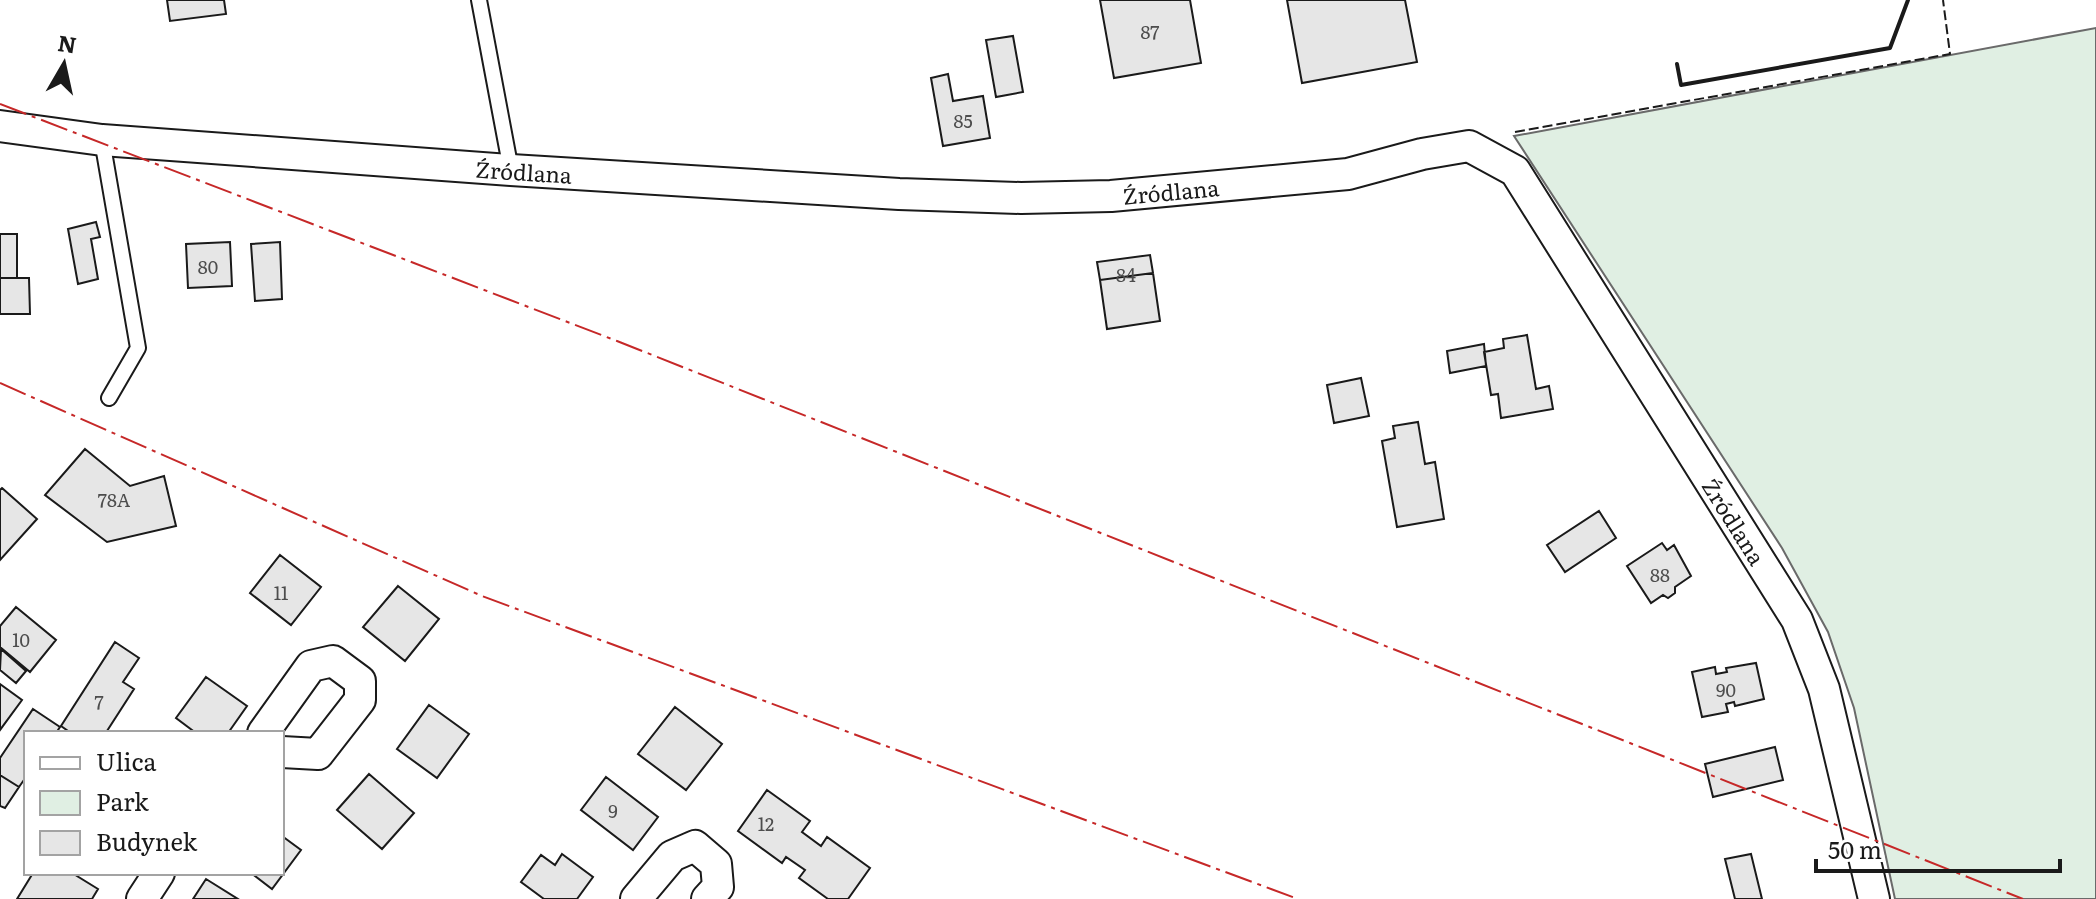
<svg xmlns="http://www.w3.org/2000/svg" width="2096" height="899" font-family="Literata,serif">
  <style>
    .green { fill: #e0efe3; stroke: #6a6a6a; stroke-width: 2 }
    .building { fill: #e6e6e6; stroke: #1a1a1a; stroke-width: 2 }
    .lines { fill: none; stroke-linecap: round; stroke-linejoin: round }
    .lane-casing { stroke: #1a1a1a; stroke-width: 18 }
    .street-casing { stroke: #1a1a1a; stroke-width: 34 }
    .lane { stroke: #fff; stroke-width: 14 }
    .street { stroke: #fff; stroke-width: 30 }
    .fence { stroke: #1a1a1a; stroke-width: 2; stroke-dasharray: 10 4; stroke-linecap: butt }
    .wall { stroke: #1a1a1a; stroke-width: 4 }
    .power { stroke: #c62828; stroke-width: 2; stroke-dasharray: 28 6 4 6; stroke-linecap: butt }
    .labels { text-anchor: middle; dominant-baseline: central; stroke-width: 6; stroke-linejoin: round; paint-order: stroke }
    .number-label { font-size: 18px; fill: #4d4d4d }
    .street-label { font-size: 22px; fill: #1a1a1a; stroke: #fff }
  </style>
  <rect width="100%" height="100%" fill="#fff"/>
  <!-- green -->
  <path class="green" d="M2096,28V899H1895L1854,708L1828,632L1782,548L1514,136Z"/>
  <!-- building -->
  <path class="building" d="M167,0H224L226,14L170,21Z
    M1100,0H1190L1201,63L1114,78Z
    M1287,0H1405L1417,62L1302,83Z
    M1013,36L1023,92L996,97L986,40Z
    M948,74L953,101L983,96L990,138L943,146L931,78Z
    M96,222L100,237L91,239L98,279L78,284L68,229Z
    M0,234H17V278H0Z
    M230,242L232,286L188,288L186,244Z
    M280,242L282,299L255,301L251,244Z
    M1150,255L1153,273L1100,280L1097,262Z
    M1153,273L1160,321L1107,329L1100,280Z
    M0,278H29L30,314H0Z
    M1527,335L1536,389L1549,386L1553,409L1501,418L1498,394L1491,395L1484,352L1504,348L1503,339Z
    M1484,344L1486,366L1450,373L1447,351Z
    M1361,378L1369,416L1334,423L1327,385Z
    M1418,422L1425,464L1435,462L1444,519L1397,527L1382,441L1395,438L1393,426Z
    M85,449L130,486L164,476L176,526L107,542L45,495Z
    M2,488L37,519L0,560V490Z
    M1599,511L1616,538L1565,572L1547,545Z
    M1662,543L1667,550L1674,545L1691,576L1675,587V593L1668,598L1663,595L1651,603L1627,566Z
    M280,555L321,587L291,625L250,593Z
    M398,586L439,619L405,661L363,627Z
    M16,607L56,640L30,672L0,647V626Z
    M115,642L139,658L123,682L134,689L107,731L110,733H71L61,726Z
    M1,649L26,671L16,683L0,670Z
    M1756,663L1764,699L1735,706L1734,702L1726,704L1728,712L1702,717L1692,672L1715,667L1716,674L1727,672L1726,668Z
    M206,677L247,706L228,733H196L176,718Z
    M0,684L22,700L0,730Z
    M429,705L469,734L437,778L397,749Z
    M675,707L722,744L686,790L638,754Z
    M33,709L60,727L56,733H26V777L19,787L0,775V758Z
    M1775,747L1783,780L1713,797L1705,764Z
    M369,774L414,813L382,849L337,810Z
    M0,775L19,787L5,808L0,806Z
    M606,777L658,817L633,850L581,810Z
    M767,790L810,821L802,832L821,846L827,837L870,868L848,899H828L799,878L805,870L786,857L782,863L738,831Z
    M282,836L301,850L272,889L251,873H282Z
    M562,854L593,877L577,899H544L521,882L541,855L555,865Z
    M1751,854L1762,899H1735L1725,859Z
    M33,873H72L98,889L92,899H17Z
    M206,879L238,899H193Z"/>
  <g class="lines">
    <!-- lane casing -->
    <g class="lane-casing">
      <path id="lane" d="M479,0L511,170
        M102,140L138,348L109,398"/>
    </g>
    <!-- street casing -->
    <g class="street-casing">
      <g id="street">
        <path id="s1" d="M0,126L102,140L511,170L899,194L1021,198L1111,196L1348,174L1422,154L1469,146L1515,171L1797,620L1824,689L1874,899"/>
        <path d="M263,733L311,666L333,661L360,681V700L318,754L282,752"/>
        <path d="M142,899L159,873"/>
        <path d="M636,899L672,856L695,846L716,864L718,887L707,899"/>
      </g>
    </g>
    <!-- lane -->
    <use href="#lane" class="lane"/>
    <!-- street -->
    <use href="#street" class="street"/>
    <!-- fence -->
    <path class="fence" d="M1515,132L1950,54L1943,0"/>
    <!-- wall -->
    <path class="wall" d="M1677,64L1681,85L1890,48L1908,0"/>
    <!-- power -->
    <path class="power" d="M0,104L617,341L2023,899
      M0,383L482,596L1298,899"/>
  </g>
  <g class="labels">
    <!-- number labels -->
    <g class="number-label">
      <text x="1150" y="31">87</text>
      <text x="963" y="120">85</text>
      <text x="208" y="266">80</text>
      <text x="1126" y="274">84</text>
      <text x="114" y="499">78A</text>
      <text x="1660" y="574">88</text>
      <text x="281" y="592">11</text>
      <text x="21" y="639">10</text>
      <text x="1726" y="689">90</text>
      <text x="99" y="701">7</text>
      <text x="613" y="810">9</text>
      <text x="766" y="823">12</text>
    </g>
    <!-- street labels -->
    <g class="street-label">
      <text stroke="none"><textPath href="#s1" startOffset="526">Źródlana</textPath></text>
      <text stroke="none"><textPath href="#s1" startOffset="1174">Źródlana</textPath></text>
      <text stroke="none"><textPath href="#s1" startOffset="1942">Źródlana</textPath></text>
    </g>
  </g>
  <!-- legend -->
  <rect x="24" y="731" width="260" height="144" fill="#ffffff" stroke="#a3a3a3" stroke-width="2"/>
  <rect x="40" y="757" width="40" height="12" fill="#ffffff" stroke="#a3a3a3" stroke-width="2"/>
  <text x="96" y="771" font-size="24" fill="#1a1a1a">Ulica</text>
  <rect x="40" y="791" width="40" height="24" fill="#e0efe3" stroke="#a3a3a3" stroke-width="2"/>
  <text x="96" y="811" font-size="24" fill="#1a1a1a">Park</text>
  <rect x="40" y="831" width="40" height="24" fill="#e6e6e6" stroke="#a3a3a3" stroke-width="2"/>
  <text x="96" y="851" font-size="24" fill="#1a1a1a">Budynek</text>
  <!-- north arrow -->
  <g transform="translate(64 64) rotate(9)" stroke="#ffffff" stroke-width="6" paint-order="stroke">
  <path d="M0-6L14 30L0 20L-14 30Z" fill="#1a1a1a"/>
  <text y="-12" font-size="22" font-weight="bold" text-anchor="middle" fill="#1a1a1a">N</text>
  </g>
  <!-- scale -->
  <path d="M1816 859v12h244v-12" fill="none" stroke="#1a1a1a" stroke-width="4"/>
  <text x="1828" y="859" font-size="24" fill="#1a1a1a" stroke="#ffffff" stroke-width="6" paint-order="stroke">50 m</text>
</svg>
